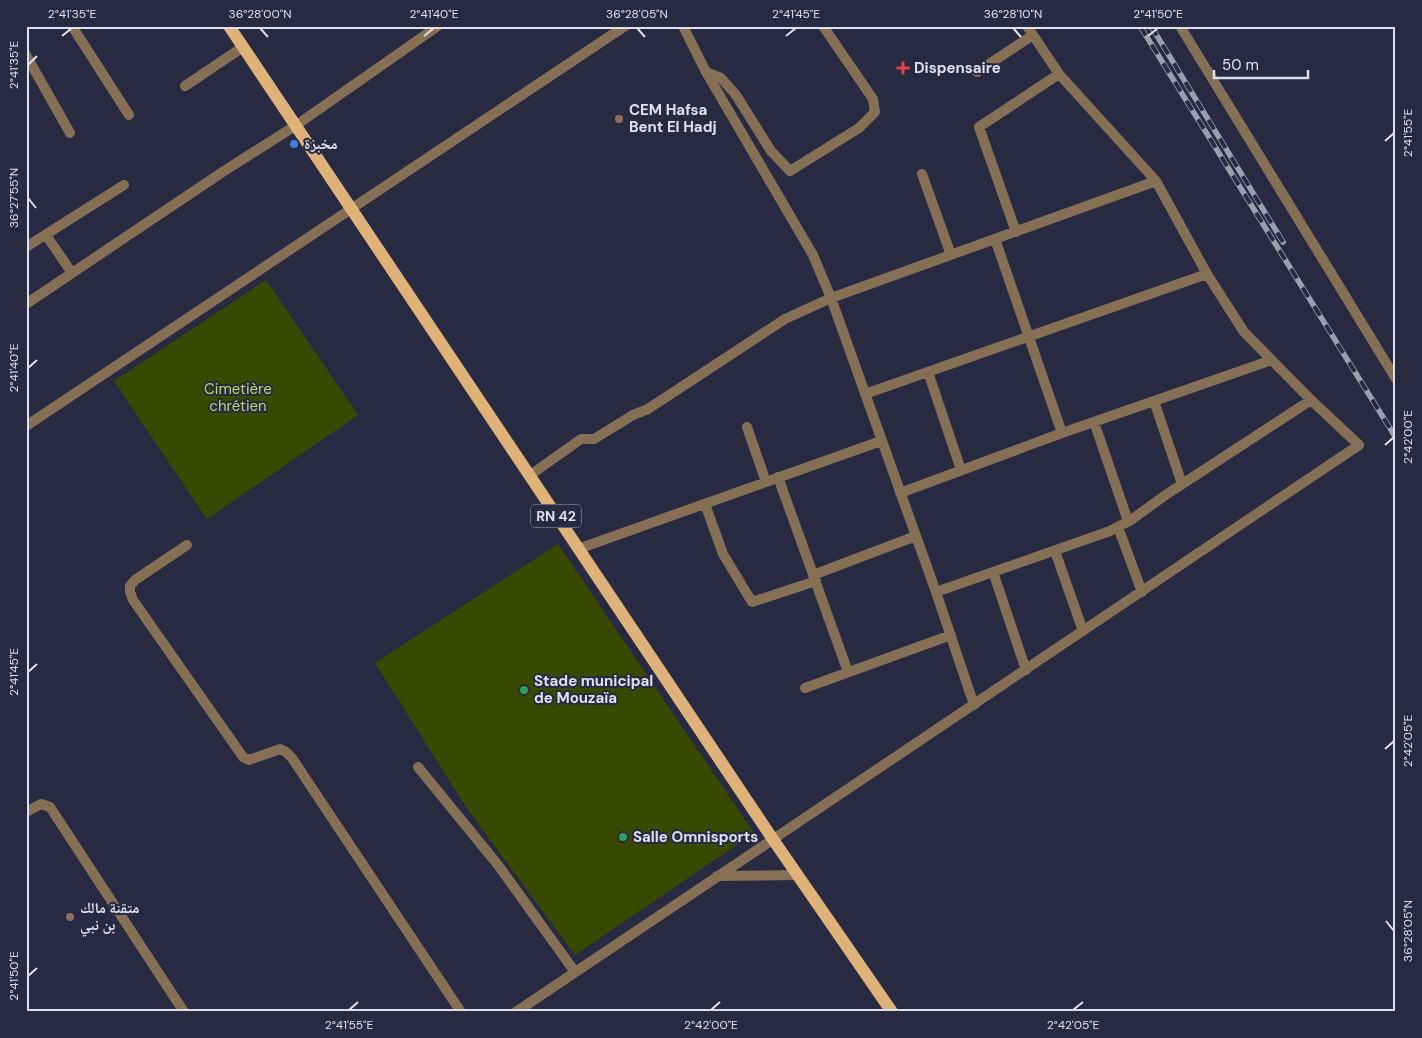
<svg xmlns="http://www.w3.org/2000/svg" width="1422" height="1038" font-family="'DM Sans','Noto Naskh Arabic',sans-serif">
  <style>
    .green { fill: #3a4900 }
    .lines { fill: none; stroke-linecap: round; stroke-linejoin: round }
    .minor { stroke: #867055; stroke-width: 10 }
    .primary { stroke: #dfb279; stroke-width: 12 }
    .rail-casing { stroke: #9c9eb0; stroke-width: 5.5 }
    .rail { stroke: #282a41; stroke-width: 4; stroke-dasharray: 11; stroke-linecap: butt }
    .ticks { fill: none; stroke: #dde0ef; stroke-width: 2 }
    .health-dot { fill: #e0444e; stroke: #282a41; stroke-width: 2 }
    .education-dot { fill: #8d6e63; stroke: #282a41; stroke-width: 2 }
    .shop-dot { fill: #3f7fe0; stroke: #282a41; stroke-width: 2 }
    .leisure-dot { fill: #2e9e5b; stroke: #282a41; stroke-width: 2 }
    .labels { text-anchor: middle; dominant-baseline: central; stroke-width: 4; stroke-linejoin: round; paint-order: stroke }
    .shield { fill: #282a41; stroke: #a7a9bb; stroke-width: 1 }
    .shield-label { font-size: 14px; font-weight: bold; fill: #dde0ef }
    .poi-label { font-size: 15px; font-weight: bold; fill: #dde0ef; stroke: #282a41; text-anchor: start }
    .park-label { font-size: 15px; fill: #bbd76c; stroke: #282a41 }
    .neatline { fill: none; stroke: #dde0ef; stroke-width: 2 }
    .ticks-label { font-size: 12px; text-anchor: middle; fill: #dde0ef }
  </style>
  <rect width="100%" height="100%" fill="#282a41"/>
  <!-- green -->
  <path class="green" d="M266,280L358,415L207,519L114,381Z
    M558,544L754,833L575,955L468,810L375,663Z"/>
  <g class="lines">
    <!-- minor -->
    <path class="minor" d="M72,26L129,115
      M683,26L706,72L813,255L831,298L936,592L974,705
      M1180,26L1396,379
      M26,55L70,133
      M706,72L721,78L736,95L771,151L790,171L859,128L875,112L873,99L823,26
      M977,72L1033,35
      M185,86L243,47
      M922,174L951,255
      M1016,232L979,127L1059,74
      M46,235L72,273
      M995,239L1062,433
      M26,247L124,185
      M26,304L224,171L295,126L438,26
      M928,372L961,470
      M865,394L1207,274
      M1154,401L1182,484
      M1094,422L1128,521
      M26,426L625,26
      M747,427L766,482
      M529,476L581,439H594L633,415L648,409L785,319L831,298L1156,181
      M778,477L848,672
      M900,493L1062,433L1272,360
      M705,504L723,554L752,602L816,581
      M1118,527L1142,592
      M187,545L135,580L130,586V592L133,600L243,757L249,760L280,749L286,752L292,758L461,1012
      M578,549L881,441
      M1055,551L1083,631
      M993,572L1026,670
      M813,575L916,536
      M936,592L1110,531L1131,520L1167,494L1311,400
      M805,688L951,635
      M418,767L498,865L575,972
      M26,812L41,804L50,807L184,1012
      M717,876L797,875
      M516,1012C797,823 1078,635 1359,445L1311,400L1244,332L1207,274L1156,181L1059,74L1027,26"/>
    <!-- primary -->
    <path class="primary" d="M229,26L772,838L892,1012"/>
    <!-- rail casing -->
    <g class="rail-casing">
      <path id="rail" d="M1140,26L1396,438
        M1151,26L1283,242"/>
    </g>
    <!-- rail -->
    <use href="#rail" class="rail"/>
  </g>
  <!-- ticks -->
  <path class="ticks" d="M260,28L268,37M637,28L645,37M1013,28L1021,37M62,36L72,28M424,36L434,28M786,36L796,28M1148,36L1158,28M28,65L37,56M1385,141L1394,133M28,198L36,208M28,368L37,360M1385,445L1394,437M28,672L37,664M1385,749L1394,741M1386,921L1394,931M28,976L37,968M349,1010L358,1002M711,1010L720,1002M1073,1010L1083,1002"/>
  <!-- markers -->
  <path class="health-dot" d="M900.5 60.5h5v5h5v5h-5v5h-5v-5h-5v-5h5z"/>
  <g class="education-dot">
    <circle cx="619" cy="119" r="5"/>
    <circle cx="70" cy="917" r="5"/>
  </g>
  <circle class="shop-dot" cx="294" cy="144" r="5"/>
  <g class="leisure-dot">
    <circle cx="524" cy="690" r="5"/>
    <circle cx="623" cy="837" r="5"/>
  </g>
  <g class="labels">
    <!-- shield labels -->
    <rect class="shield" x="531" y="504.5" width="50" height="23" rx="4"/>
    <g class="shield-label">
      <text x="556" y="516">RN 42</text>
    </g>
    <!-- poi labels -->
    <g class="poi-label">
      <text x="914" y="68">Dispensaire</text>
      <text x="629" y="110">CEM Hafsa<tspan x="629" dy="17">Bent El Hadj</tspan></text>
      <text x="304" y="144">مخبزة</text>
      <text x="534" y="681">Stade municipal<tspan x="534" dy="17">de Mouzaïa</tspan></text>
      <text x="633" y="837">Salle Omnisports</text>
      <text x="80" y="908">متقنة مالك<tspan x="80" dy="17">بن نبي</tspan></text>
    </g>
    <!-- park labels -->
    <g class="park-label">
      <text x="238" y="389">Cimetière<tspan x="238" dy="17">chrétien</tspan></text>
    </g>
  </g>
  <!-- border -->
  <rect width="1422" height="1038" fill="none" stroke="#282a41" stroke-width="55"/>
  <!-- scale -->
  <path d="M1214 70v8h94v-8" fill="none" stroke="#dde0ef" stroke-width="2.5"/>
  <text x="1222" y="70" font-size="15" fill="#dde0ef" stroke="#282a41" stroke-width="4" paint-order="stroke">50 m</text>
  <rect x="28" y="28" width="1366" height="982" class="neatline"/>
  <g class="ticks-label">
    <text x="72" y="18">2°41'35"E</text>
    <text x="260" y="18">36°28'00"N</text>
    <text x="434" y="18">2°41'40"E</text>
    <text x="637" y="18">36°28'05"N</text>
    <text x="796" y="18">2°41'45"E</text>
    <text x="1013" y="18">36°28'10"N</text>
    <text x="1158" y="18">2°41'50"E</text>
    <text transform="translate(14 65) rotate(-90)" y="4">2°41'35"E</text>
    <text transform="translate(1408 133) rotate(-90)" y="4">2°41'55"E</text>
    <text transform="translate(14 198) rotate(-90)" y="4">36°27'55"N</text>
    <text transform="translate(14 368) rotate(-90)" y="4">2°41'40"E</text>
    <text transform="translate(1408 437) rotate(-90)" y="4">2°42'00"E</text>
    <text transform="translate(14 672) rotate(-90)" y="4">2°41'45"E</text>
    <text transform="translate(1408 741) rotate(-90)" y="4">2°42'05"E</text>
    <text transform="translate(1408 931) rotate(-90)" y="4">36°28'05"N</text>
    <text transform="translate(14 976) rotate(-90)" y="4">2°41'50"E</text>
    <text x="349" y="1029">2°41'55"E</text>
    <text x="711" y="1029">2°42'00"E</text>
    <text x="1073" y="1029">2°42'05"E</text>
  </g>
</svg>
